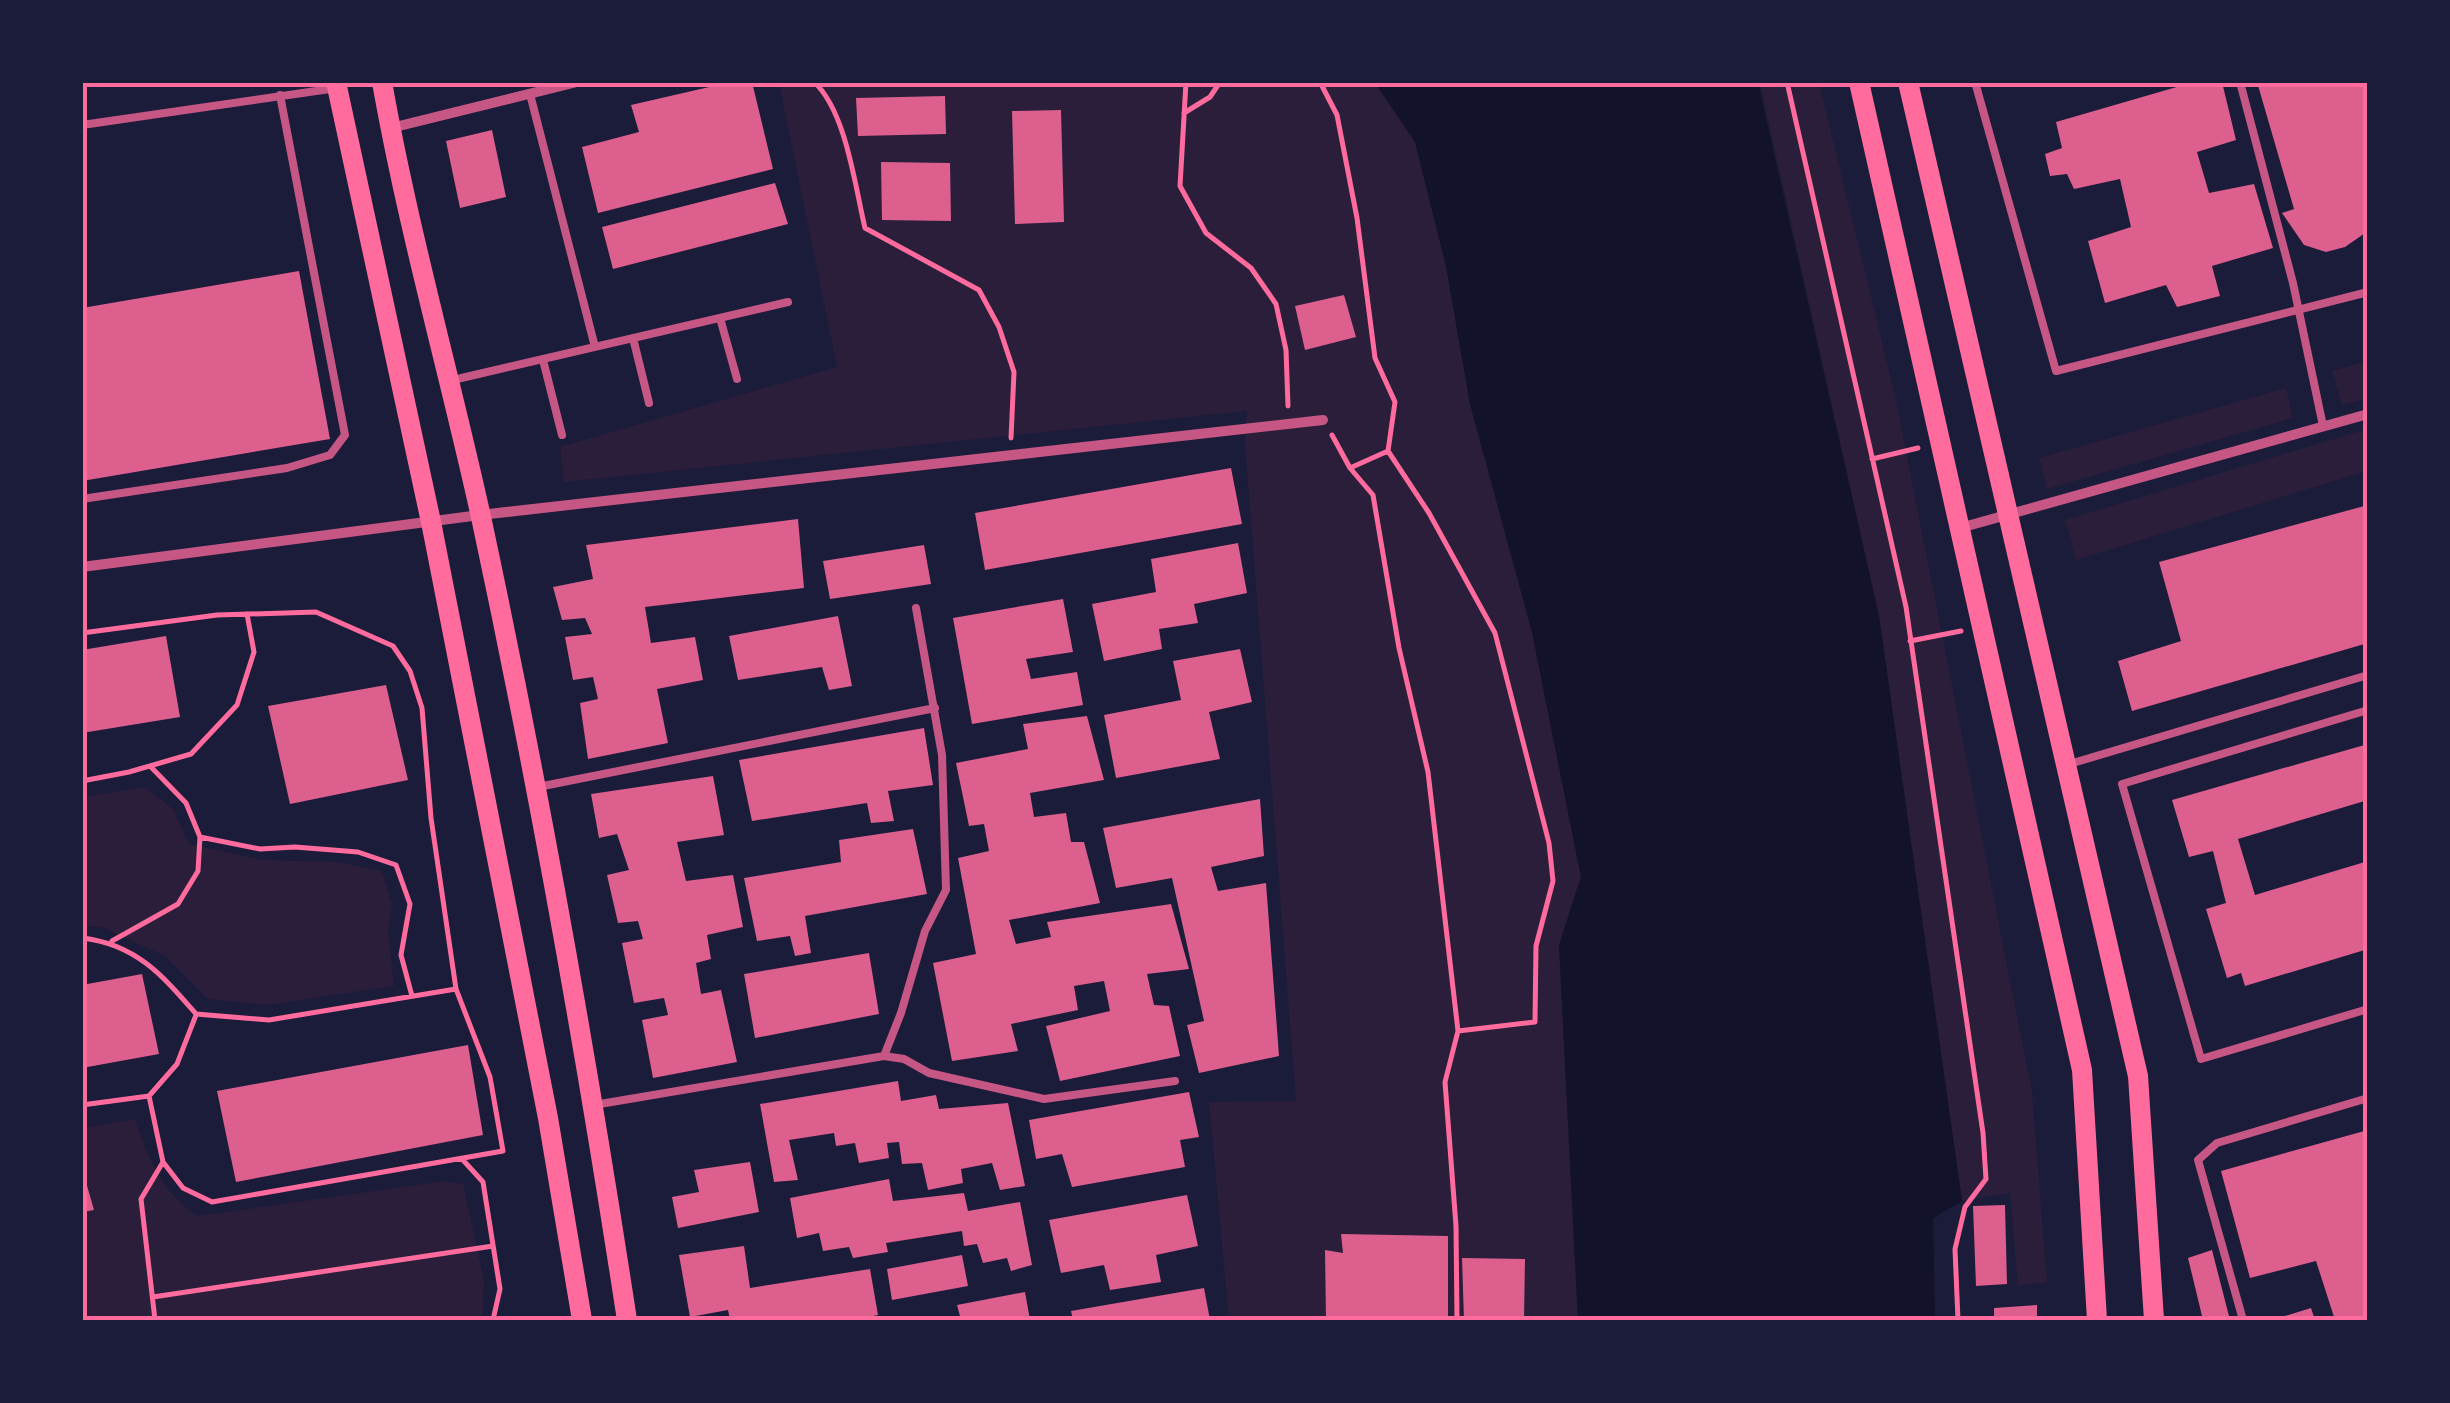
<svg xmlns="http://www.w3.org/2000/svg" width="2450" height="1403" font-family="'Zilla Slab',serif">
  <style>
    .green { fill: #2a1e3b }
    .water { fill: #12122b }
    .building { fill: #dd5f8e }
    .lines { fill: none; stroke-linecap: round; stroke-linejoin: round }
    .path { stroke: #ff6b9d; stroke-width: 5 }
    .service { stroke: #c65784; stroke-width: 8 }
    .minor { stroke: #c65784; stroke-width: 10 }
    .secondary { stroke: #ff6b9d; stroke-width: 20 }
    .neatline { fill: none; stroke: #ff6b9d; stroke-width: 4 }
  </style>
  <rect width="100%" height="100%" fill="#1b1b3a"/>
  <!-- green -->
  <path class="green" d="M779,83H1375L1415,142L1446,266L1470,404L1532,632L1581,877L1559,945L1578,1320H1229L1209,1102L1296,1101L1245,444L1247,411L564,482L560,447L837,367Z
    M1760,83H1819L1895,395L2032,1092L2047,1282L2018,1286L2010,1193L1962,1201L1879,616Z
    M2367,361V399L2342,405L2332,371Z
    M2286,388L2293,418L2047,489L2039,458Z
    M2367,429V471L2076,560L2065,520Z
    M144,787L173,809L189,844L263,860L339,862L382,871L392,904L388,932L394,986L267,1005L208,999L165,956L102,927L83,926V797Z
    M135,1119C148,1158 162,1192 197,1216L444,1181L463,1184L484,1280L482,1320H83V1128Z"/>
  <!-- water -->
  <path class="water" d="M1375,83H1758L1879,616L1962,1201L1933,1218L1935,1320H1578L1559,945L1581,877L1532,632L1470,404L1446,266L1415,142Z"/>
  <!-- building -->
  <path class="building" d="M731,82H752L773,169L598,213L582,147L639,132L631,105Z
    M2194,82H2222L2236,140L2197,152L2209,193L2254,184L2273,248L2212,266L2220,296L2177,307L2166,285L2105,303L2088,241L2131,227L2120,179L2074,189L2067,174L2050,176L2045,154L2062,148L2056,122Z
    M2257,82H2368V231L2345,247L2326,252L2304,245L2282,213L2294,209Z
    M945,96L946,134L858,136L856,98Z
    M1061,110L1064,222L1015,224L1012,111Z
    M492,130L506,197L460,208L446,141Z
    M881,162L950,163L951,221L882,220Z
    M775,183L788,224L613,269L602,227Z
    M299,271L330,439L82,481V308Z
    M1344,295L1356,337L1305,350L1295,306Z
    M1231,468L1242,524L985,570L975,513Z
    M2368,505V643L2132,711L2118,661L2181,641L2159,562Z
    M798,519L804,588L645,607L651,643L695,637L703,680L657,689L668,743L588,759L580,703L598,699L593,677L573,680L565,637L592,634L585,618L562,620L553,587L593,579L586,545Z
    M1238,543L1247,593L1194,604L1198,623L1159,629L1162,649L1104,661L1092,604L1156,592L1151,559Z
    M924,545L931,584L830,599L823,561Z
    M1063,599L1073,652L1026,659L1031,679L1077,672L1083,705L972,724L953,618Z
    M838,616L852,686L829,690L822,667L738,680L729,636Z
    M166,636L180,717L82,733V650Z
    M1240,649L1252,702L1209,712L1220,759L1116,778L1104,715L1181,700L1173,661Z
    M386,685L408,780L290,804L268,706Z
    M1087,716L1104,780L1030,793L1034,817L1066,813L1071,842H1084L1100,903L1009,920L1016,944L1051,937L1047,922L1171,904L1189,969L1147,974L1154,1005L1169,1006L1180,1056L1060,1081L1046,1026L1110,1011L1104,981L1074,986L1078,1010L1011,1024L1018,1051L952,1061L933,963L976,954L958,858L989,851L984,824L969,826L956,763L1028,749L1023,724Z
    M924,728L933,785L888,791L894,821L871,823L867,803L752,821L739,760Z
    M2368,744V800L2238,839L2255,895L2368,861V949L2245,986L2241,973L2227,978L2206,909L2226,903L2213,851L2189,857L2172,800Z
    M713,776L724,835L677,842L686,881L733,875L743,927L707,935L711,959L696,963L701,994L721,990L737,1062L653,1078L642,1020L668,1015L664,998L634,1003L622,943L643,939L638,921L618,923L607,875L629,870L617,834L599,838L591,794Z
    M1260,799L1264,856L1211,867L1218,891L1266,883L1279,1056L1199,1073L1187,1025L1204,1021L1172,878L1116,888L1103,828Z
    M913,829L927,894L805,916L811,953L795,956L790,936L757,941L744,878L841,862L839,840Z
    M869,953L879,1014L755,1038L744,974Z
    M142,974L159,1054L82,1068V985Z
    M468,1045L483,1135L236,1182L217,1091Z
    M898,1081L901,1101L936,1095L939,1109L1008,1103L1025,1186L1000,1190L992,1163L961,1169L963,1183L928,1190L922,1163L902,1164L899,1142L887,1143L889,1158L859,1163L855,1143L836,1146L834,1133L789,1140L798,1180L774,1182L760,1104Z
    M1189,1092L1199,1137L1180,1140L1185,1167L1072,1187L1062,1154L1036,1159L1029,1120Z
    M2368,1130V1320H2335L2316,1261L2250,1278L2221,1171Z
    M750,1162L759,1212L678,1228L672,1197L699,1192L694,1170Z
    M82,1168L94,1210L82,1212Z
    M889,1179L893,1201L964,1193L968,1211L1020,1202L1032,1265L1011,1271L1007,1258L983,1263L977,1244L964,1246L962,1231L886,1243L888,1252L853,1258L849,1247L823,1251L819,1233L797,1238L790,1198Z
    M1187,1195L1198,1246L1156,1255L1161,1282L1110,1290L1104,1265L1061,1273L1049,1220Z
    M2005,1205L2007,1284L1976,1286L1973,1206Z
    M1341,1234L1448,1236V1320H1326L1325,1250L1343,1253Z
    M744,1246L750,1288L870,1269L878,1315L855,1320H730L728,1310L690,1317L679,1255Z
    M2212,1250L2230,1320H2203L2188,1258Z
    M962,1255L968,1286L892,1300L887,1269Z
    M1462,1258L1525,1259L1524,1320H1464Z
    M1204,1288L1210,1320H1073L1071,1311Z
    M1025,1292L1030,1320H961L957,1305Z
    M2037,1305V1320H1994V1308Z
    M2311,1308L2315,1320H2272Z"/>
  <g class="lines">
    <!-- path -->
    <path class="path" d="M814,82C846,111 855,186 865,228L979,290L999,327L1014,372L1011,438
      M1186,82L1180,186L1206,233L1251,268L1276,304L1286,350L1288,406
      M1320,82L1337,115L1357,218L1375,358L1395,402L1388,451L1429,513L1495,633L1549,843L1553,881L1536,946L1535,1022L1458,1031
      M1787,82L1906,607L1983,1133L1986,1179L1965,1207L1955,1249L1958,1320
      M1184,113L1210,97L1220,82
      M1332,435L1350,468L1373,495L1399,648L1428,772L1458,1031L1445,1082L1456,1226L1457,1320
      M1872,459L1918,448
      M1350,468L1388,451
      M82,633L217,615L316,612L393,646L410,671L422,708L431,818L456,989L490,1077L503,1151L212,1202L183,1188L163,1162L149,1096
      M1910,641L1961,631
      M82,781L129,772L191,754L237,705L254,652L247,614
      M200,837L260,849L295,847L358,852L396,865L410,904L401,955L412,996
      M82,938C136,944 163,976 196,1014L269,1020L456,989
      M112,941L178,904L198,871L200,837L186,803L150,766
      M82,1105L149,1096L177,1064L196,1015
      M462,1159L483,1182L500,1289L493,1320
      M153,1297L493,1246
      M155,1320L141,1199L163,1162"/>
    <!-- service -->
    <path class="service" d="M1975,82L2056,371L2368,292
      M2240,82L2293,283L2323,426
      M530,94L595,347
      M82,125L337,88
      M720,318L737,379
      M633,338L649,403
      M543,360L562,435
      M453,380L788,302
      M82,499L287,468L330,455L345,435L280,95
      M2368,710L2122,784L2201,1059L2368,1009
      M2066,765L2368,675
      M538,787L935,708
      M884,1056L901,1013L925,931L946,890L942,755L916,608
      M594,1105L884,1056L904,1059L929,1073L1044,1099L1175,1081
      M2243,1320L2198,1160L2217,1143L2368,1098"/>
    <!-- minor -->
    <path class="minor" d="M391,128L577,82
      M1960,528L2368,414
      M82,567L480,515L1323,420"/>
    <!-- secondary -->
    <path class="secondary" d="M336,82L431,522L548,1118L582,1320
      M382,82C408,229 449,372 481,517C538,783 586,1052 627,1320
      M1859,82L2082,1070L2097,1320
      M1908,82L2138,1076L2154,1320"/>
  </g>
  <!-- border -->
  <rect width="2450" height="1403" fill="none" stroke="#1b1b3a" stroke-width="170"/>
  <rect x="85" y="85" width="2280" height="1233" class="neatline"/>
</svg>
